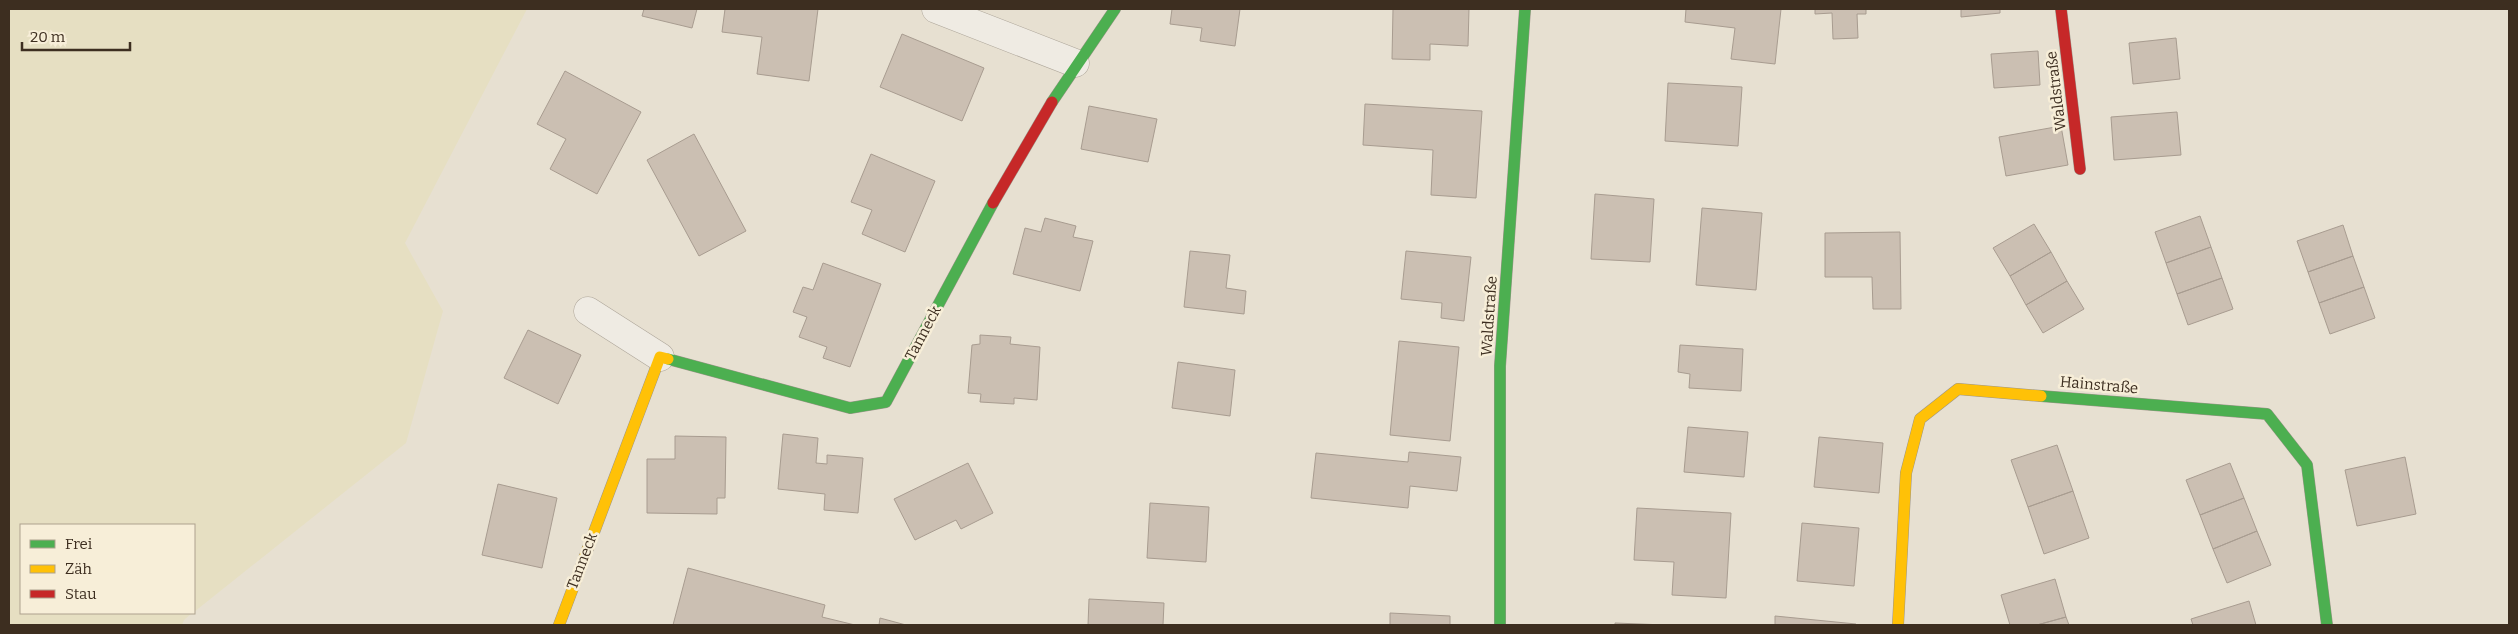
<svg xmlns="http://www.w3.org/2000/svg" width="2518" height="634" font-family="Bitter,serif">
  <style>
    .farmland { fill: #e6dfc2 }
    .building { fill: #cbbfb2; stroke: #a89c90 }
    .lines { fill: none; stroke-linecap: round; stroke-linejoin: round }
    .street-casing { stroke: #ada599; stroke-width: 29 }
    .fast-casing { stroke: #9c958a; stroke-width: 12 }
    .slow-casing { stroke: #9c958a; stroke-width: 12 }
    .jam-casing { stroke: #9c958a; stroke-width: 12 }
    .street { stroke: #efebe3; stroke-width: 28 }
    .fast { stroke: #4caf50; stroke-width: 11 }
    .slow { stroke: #ffc107; stroke-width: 11 }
    .jam { stroke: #c62828; stroke-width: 11 }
    .labels { text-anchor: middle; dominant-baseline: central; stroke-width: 5; stroke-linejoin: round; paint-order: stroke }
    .street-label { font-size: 15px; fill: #3d2e20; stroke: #f7eed8 }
  </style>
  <rect width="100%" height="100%" fill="#e7e0d1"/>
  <!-- farmland -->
  <path class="farmland" d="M9,9H527L405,243L443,311L406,443L194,612V525H21V613H192L184,620L182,625H9Z"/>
  <!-- building -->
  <path class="building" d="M644,9H697L692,28L642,16Z
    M725,9H818L809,81L757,74L762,37L722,32Z
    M1172,9H1240L1235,46L1200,41L1202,28L1170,24Z
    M1393,9H1469L1468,46L1430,44V60L1392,59Z
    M1686,9H1781L1775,64L1731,59L1735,28L1685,22Z
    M1815,9H1866V14H1857L1858,38L1833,39L1832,13L1815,14Z
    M1961,9H2000V13L1961,17Z
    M902,34L984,68L962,121L880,87Z
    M2176,38L2180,79L2133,84L2129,43Z
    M2038,51L2040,85L1994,88L1991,54Z
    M565,71L641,112L597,194L550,169L566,139L537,124Z
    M1668,83L1742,87L1738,146L1665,141Z
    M1365,104L1482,111L1476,198L1431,195L1433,150L1363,145Z
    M1089,106L1157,119L1148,162L1081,149Z
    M2177,112L2181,155L2114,160L2111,117Z
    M2061,126L2068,165L2006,176L1999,137Z
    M694,134L746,231L699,256L647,160Z
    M871,154L935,181L905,252L862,234L872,210L851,202Z
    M1595,194L1654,199L1650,262L1591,259Z
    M1702,208L1762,213L1756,290L1696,285Z
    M2200,216L2211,247L2166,263L2155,232Z
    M1045,218L1076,226L1073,237L1093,241L1080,291L1013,274L1025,228L1041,232Z
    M2034,224L2051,252L2010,276L1993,248Z
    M2343,225L2353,256L2308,272L2297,241Z
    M1900,232L1901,309H1873L1872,277H1825V233Z
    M2211,247L2222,278L2177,294L2166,263Z
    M1190,251L1230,255L1226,288L1246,291L1244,314L1184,307Z
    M1406,251L1471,257L1464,321L1441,318L1442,303L1401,299Z
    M2051,252L2067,281L2026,305L2010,276Z
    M2353,256L2364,287L2319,303L2308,272Z
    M823,263L881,284L850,367L823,358L827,347L799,337L807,317L793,312L803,287L813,290Z
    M2222,278L2233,309L2188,325L2177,294Z
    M2067,281L2084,309L2043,333L2026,305Z
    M2364,287L2375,318L2330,334L2319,303Z
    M528,330L581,355L558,404L504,378Z
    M980,335L1011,337L1010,344L1040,347L1037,400L1014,398V404L980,402L981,394L968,393L972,345L980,344Z
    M1399,341L1459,347L1450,441L1390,435Z
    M1680,345L1743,349L1741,391L1689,388L1690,374L1678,372Z
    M1178,362L1235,370L1230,416L1172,408Z
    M1688,427L1748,432L1744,477L1684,472Z
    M783,434L818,438L816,463L827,464V455L863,458L858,513L824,510L825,494L778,489Z
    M675,436L726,437L725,498H717V514L647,513V459H675Z
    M1819,437L1883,443L1879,493L1814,487Z
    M2057,445L2073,491L2028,507L2011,460Z
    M1409,452L1461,457L1457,491L1410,486L1408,508L1311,498L1316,453L1408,462Z
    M2405,457L2416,514L2357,526L2345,470Z
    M968,463L993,513L961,529L956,520L915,540L894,499Z
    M2230,463L2244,498L2200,515L2186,480Z
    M498,484L557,498L542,568L482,555Z
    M2073,491L2089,538L2044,554L2028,507Z
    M2244,498L2257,531L2213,549L2200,515Z
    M1150,503L1209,507L1206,562L1147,558Z
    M1637,508L1731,513L1726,598L1672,595L1674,562L1634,560Z
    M1802,523L1859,528L1854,586L1797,581Z
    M2257,531L2271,565L2227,583L2213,549Z
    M688,568L825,605L822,617L855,625H673Z
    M2055,579L2066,617L2037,625H2010L2001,595Z
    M1089,599L1164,603L1163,625H1088Z
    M2249,601L2256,625H2193L2191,619Z
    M1390,613L1450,616V625H1390Z
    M1775,616L1856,624V625H1775Z
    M2066,617L2069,625H2037Z
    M880,618L906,625H879Z
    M1615,623L1665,625H1615Z"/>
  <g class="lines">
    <!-- street casing -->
    <g class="street-casing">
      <path id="street" d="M936,9L1075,63
        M588,311L660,357"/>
    </g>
    <!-- fast casing -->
    <g class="fast-casing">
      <path id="fast" d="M1052,102L1115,9
        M668,359L850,408L886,402L993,203
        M2041,396L2267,414L2307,465L2327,625
        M1500,625V366L1525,9"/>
    </g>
    <!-- slow casing -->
    <g class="slow-casing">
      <path id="slow" d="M559,625L660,357L668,359
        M1898,625L1906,473L1920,419L1958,389L2041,396"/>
    </g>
    <!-- jam casing -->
    <g class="jam-casing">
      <path id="jam" d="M2061,9L2080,169
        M993,203L1052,102"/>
    </g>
    <!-- street -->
    <use href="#street" class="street"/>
    <!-- fast -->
    <use href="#fast" class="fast"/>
    <!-- slow -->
    <use href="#slow" class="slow"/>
    <!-- jam -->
    <use href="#jam" class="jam"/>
  </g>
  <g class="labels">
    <!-- street labels -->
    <g class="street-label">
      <text transform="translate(2056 91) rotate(-97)">Waldstraße</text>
      <text transform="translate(1489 316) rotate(-86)">Waldstraße</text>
      <text transform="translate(923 333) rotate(-62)">Tanneck</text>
      <text transform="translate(2099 385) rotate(5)">Hainstraße</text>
      <text transform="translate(582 561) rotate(-69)">Tanneck</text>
    </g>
  </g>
  <!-- border -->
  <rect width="2518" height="634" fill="none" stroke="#3d2e20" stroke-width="20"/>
  <!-- legend -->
  <rect x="20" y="524" width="175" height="90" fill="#f7eed8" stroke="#ada18e"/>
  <rect x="30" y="540" width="25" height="8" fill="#4caf50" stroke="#ada18e"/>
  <text x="65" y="549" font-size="15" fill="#3d2e20">Frei</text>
  <rect x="30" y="565" width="25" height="8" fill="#ffc107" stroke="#ada18e"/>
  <text x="65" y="574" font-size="15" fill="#3d2e20">Zäh</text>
  <rect x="30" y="590" width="25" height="8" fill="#c62828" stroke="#ada18e"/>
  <text x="65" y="599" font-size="15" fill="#3d2e20">Stau</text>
  <!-- scale -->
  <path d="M22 42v8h108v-8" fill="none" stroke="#3d2e20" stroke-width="2.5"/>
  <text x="30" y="42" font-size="15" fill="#3d2e20" stroke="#f7eed8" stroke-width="4" paint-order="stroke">20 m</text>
</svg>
